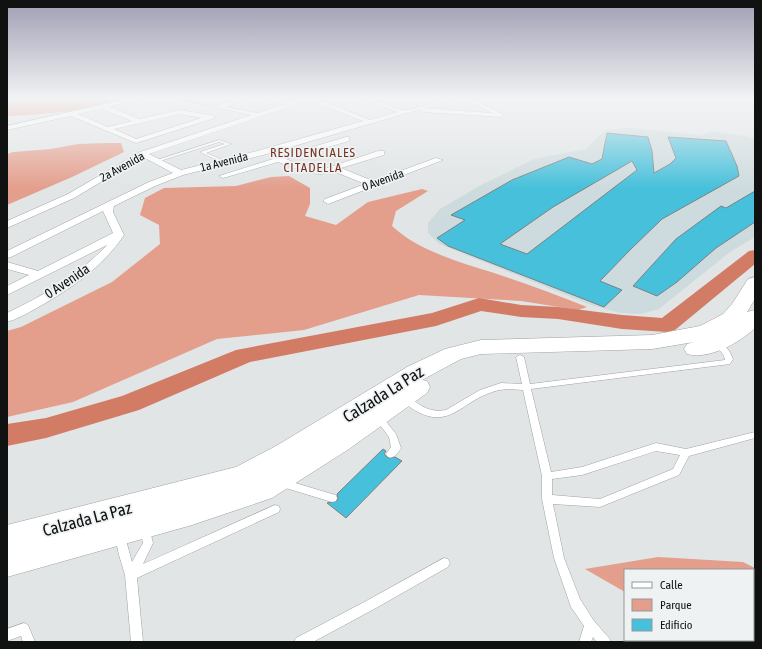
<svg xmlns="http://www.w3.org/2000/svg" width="762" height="649" font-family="'Asap Condensed',sans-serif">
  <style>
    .built { fill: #cedbde }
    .green { fill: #e49e8c }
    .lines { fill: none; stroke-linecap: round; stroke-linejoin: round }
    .river { fill: #d27c66; fill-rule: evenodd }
    .building { fill: #46c0db; stroke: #7c8081; fill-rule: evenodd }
    .lane-casing { stroke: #9fa2a3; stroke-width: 1 }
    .street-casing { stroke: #9fa2a3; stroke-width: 1 }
    .primary-casing { stroke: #9fa2a3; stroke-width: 1 }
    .path { stroke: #7a7c7d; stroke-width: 1; stroke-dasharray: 1.5 1; stroke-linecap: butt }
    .lane { fill: #fff; fill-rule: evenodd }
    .street { fill: #fff; fill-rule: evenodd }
    .primary { fill: #fff; fill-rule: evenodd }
    .labels { text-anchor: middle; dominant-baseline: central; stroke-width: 3.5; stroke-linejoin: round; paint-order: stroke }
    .far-street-label { font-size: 12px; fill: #101111; stroke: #eef2f3 }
    .far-neighbourhood-label { font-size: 13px; letter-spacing: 1px; fill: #732; stroke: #eef2f3 }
    .street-label { font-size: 14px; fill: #101111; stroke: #eef2f3 }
    .near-street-label { font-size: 17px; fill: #101111; stroke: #eef2f3 }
  </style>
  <rect width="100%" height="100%" fill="#e1e5e6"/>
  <!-- built -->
  <path class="built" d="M629,128L702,135L714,131L755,138V237L730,252L659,309L641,314L620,313L591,305L439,244L428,233V223L440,209L483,184L534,159L586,149L605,130Z"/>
  <!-- green -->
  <path class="green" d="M7,98H130C91,111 48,114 7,116Z
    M106,143H121L124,152L72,177L7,205V154L13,152L51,149L78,144Z
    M289,176L310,188V204L305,216L336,225L368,202L422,189L428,191L396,211L392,226C422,254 468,264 506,277C533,286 560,296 587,307L578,310L521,301L419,295L304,330L217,339L73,402L7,417V331L21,327L112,282L160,244L159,225L140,215L145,198L164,188L236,186L271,177Z
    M658,557L743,562L755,568V642H710L706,640H753V570H625V592L585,569Z"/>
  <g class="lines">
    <!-- river -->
    <path class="river" d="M755,250V264L675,330L667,332L622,329L558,319L521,317L481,311L436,326L250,362L139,410L46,438L7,446V424L46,418L122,396L236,350L432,313L479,298L521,305L558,307L622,315L662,318L749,251Z"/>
  </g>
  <!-- building -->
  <path class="building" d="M607,133L648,137L652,151L654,173L670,164L676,158L668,137L726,141L737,166L739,176L662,219L630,250L600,281L622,290L604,307L448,246L437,238L465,220L451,215L512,180L569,157L592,164L602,159ZM632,161L637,170L527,254L500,244L553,207Z
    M755,191V222L716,248L677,282L657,296L633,286L676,239L721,206L726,208Z
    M383,449L386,451L384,454L388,458L395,457L402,461L346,518L327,503L337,501L338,498L337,494Z"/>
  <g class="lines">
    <!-- lane casing -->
    <g class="lane-casing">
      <path id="lane" d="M219,140L231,144L206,153L225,161V163H223L200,152L225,144L219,142L157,162L154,161Z
        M714,342C724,341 730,351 733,359L730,364L531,389L551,472L582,467L656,443L686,449L755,432V438L689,456L679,475L600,507L553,504L564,558L580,599L594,621L609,638L611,642H597L593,637L591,642H579L584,626L571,607L554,558L542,499V476L523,390C509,389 501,388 487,394C463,403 449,427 420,413C413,410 405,404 401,398L402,396H408C420,406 430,413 446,410L480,390L501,383L522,384L516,357L520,355L524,357L530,384L725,360C724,352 718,350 713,344ZM656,451L680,455L673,469L600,499L552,495V479L582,475Z
        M378,414L381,415L396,434L401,448C398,453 394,459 388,457L386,454L391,447L389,437L374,417L375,415Z
        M282,479L332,494L336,495L337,498L336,501L332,502L279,486L277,483L279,480Z
        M275,505L279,506L280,509L279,512L137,578L143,642H131L125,575L119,555L115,536L116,533L120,531L124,533L132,562L143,543L140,530L141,527L145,525L149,527L153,543L143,564Z
        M444,558L448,559L450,563L448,567L376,608L313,642H294L296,638L368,600Z
        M24,623L28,625L35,642H23L21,636L7,641V629Z"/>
    </g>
    <!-- street casing -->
    <g class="street-casing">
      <path id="street" d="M131,98H141L109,107L139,119L180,110L211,115L215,118L136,143L71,116L7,130V126ZM102,109L132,121L108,127L78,114ZM180,114L201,118L136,139L114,129Z
        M240,98H249L226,107L258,113L286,104L262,98L293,101L303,98H315L370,120L397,112L361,98C376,98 388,108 403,110C415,111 439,98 455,98L423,108L492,113L464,98H472L504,115L501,117L423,112L421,109L263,155L183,175L155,186L114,206L113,212L124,235C102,268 69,290 35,309C26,314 17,319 7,322V313C43,296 80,274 107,245L7,295V286L29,275L7,269V262L38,271L113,233L103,211L11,257L7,258V251L149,182L173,173L143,157L74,198L7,228V221L68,194L140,152L251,115L215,107ZM309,100L363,121L257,151L181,170L149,154Z
        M346,137H349V141L286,159L309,169L321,170L378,151H384V155L341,168L373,181L436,158L443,160L328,204L323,201L325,199L365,184L333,171L321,174L308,173L278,162L223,178L219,176L273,159V156L279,157Z"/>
    </g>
    <!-- primary casing -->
    <g class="primary-casing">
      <path id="primary" d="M755,277V299L747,312L755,310V328C739,343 709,360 687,354L684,349L687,344L694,342L652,349L481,354L461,359L422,380L427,381L430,387L427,393L349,449L272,498L192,525L7,577V525L236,467L276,446L407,367L445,349L481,340L652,335L700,326L723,314L732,304L748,279Z"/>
    </g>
    <!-- path -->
    <path class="path" d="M177,98L209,106"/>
    <!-- lane -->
    <use href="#lane" class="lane"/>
    <!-- street -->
    <use href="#street" class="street"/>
    <!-- primary -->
    <use href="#primary" class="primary"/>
  </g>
  <!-- sky -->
  <linearGradient id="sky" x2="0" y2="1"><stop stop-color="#9f9eb4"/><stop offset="0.52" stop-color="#f2f3f4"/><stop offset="1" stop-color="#f2f3f4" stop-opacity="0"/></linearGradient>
  <rect width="762" height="189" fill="url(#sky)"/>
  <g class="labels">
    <!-- far-street labels -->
    <g class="far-street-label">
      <text transform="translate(224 162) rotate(-14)">1a Avenida</text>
      <text transform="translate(122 167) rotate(-29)">2a Avenida</text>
      <text transform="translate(383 180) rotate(-20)">0 Avenida</text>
    </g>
    <!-- far-neighbourhood labels -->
    <g class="far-neighbourhood-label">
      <text x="313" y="152">RESIDENCIALES<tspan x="313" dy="15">CITADELLA</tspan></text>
    </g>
    <!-- street labels -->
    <g class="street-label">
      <text transform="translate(67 281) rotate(-34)">0 Avenida</text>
    </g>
    <!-- near-street labels -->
    <g class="near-street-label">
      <text transform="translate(383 394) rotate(-32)">Calzada La Paz</text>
      <text transform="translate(87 519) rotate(-15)">Calzada La Paz</text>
    </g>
  </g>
  <!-- border -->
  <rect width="762" height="649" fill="none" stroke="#101111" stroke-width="16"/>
  <!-- legend -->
  <rect x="624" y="569" width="130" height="72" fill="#eef2f3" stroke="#959899"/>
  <rect x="632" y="582" width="20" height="6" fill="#ffffff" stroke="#959899"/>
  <text x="660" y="589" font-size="12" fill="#101111">Calle</text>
  <rect x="632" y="599" width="20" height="12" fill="#e49e8c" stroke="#959899"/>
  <text x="660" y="609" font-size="12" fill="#101111">Parque</text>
  <rect x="632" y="619" width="20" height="12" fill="#46c0db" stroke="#959899"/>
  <text x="660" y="629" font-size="12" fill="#101111">Edificio</text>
</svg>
